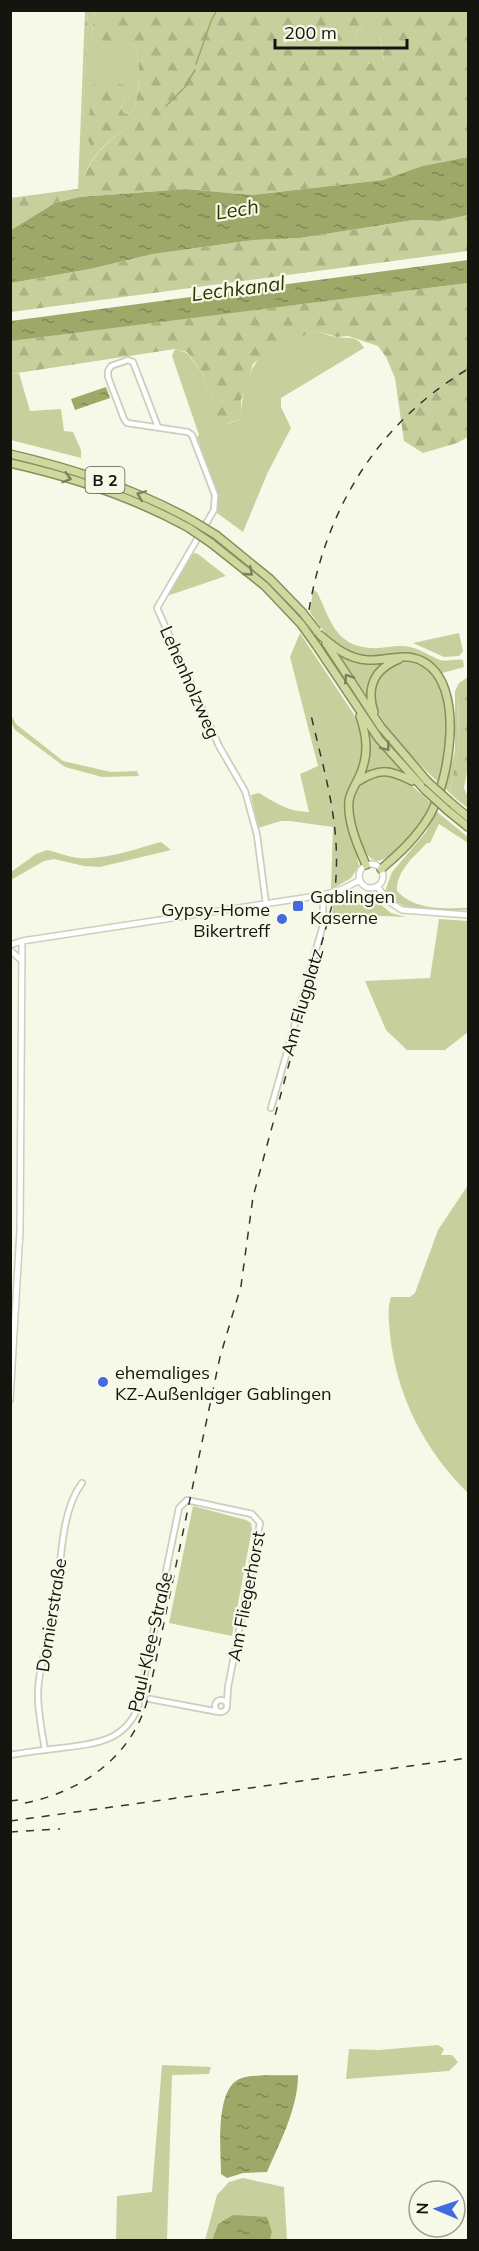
<svg xmlns="http://www.w3.org/2000/svg" width="479" height="2251" font-family="Mulish,sans-serif">
  <style>
    .green { fill: #c7d09d }
    .forest { fill: url(#forest-firs) }
    .water { fill: url(#water-ripples) }
    .lines { fill: none; stroke-linecap: round; stroke-linejoin: round }
    .stream { stroke: #9ea868; stroke-width: 1.5 }
    .minor-casing { stroke: #cbcfbe; stroke-width: 8 }
    .tertiary-casing { stroke: #cbcfbe; stroke-width: 8 }
    .trunk-casing { stroke: #868e5c; stroke-width: 10 }
    .minor { stroke: #fff; stroke-width: 4.5 }
    .tertiary { stroke: #fff; stroke-width: 5 }
    .trunk { stroke: #cfd89e; stroke-width: 7 }
    .rail { stroke: #34352d; stroke-width: 1.5; stroke-dasharray: 8 8; stroke-linecap: butt }
    .trunk-bridge-casing { stroke: #868e5c; stroke-width: 10; stroke-linecap: butt }
    .trunk-bridge { stroke: #cfd89e; stroke-width: 7 }
    .oneway { stroke: #7b805e }
    .poi-dot { fill: #436bdd; stroke: #f6f9e8; stroke-width: 2 }
    .labels { text-anchor: middle; dominant-baseline: central; stroke-width: 4.5; stroke-linejoin: round; paint-order: stroke }
    .shield { fill: #f6f9e8; stroke: #585950; stroke-width: 1.5 }
    .shield-label { font-size: 16px; font-weight: bold; fill: #14150f }
    .street-label { font-size: 18px; fill: #14150f; stroke: #f6f9e8 }
    .poi-label { font-size: 18px; fill: #14150f; stroke: #f6f9e8; text-anchor: start }
    .water-label { font-size: 20px; font-style: italic; fill: #303602; stroke: #f6f9e8 }
  </style>
  <defs>
    <pattern id="forest-firs" width="22" height="20" patternUnits="userSpaceOnUse" patternTransform="scale(1.5)"><rect width="22" height="20" fill="#c7d09d"/><path d="M5 1l3.5 6h-7zM16 11l3.5 6h-7z" fill="#aab286"/></pattern>
    <pattern id="water-ripples" width="26" height="14" patternUnits="userSpaceOnUse" patternTransform="scale(1.5)"><rect width="26" height="14" fill="#9ea868"/><path d="M2 4q2-2 4 0t4 0M15 11q2-2 4 0t4 0" fill="none" stroke="#808854"/></pattern>
  </defs>
  <rect width="100%" height="100%" fill="#f6f9e8"/>
  <!-- green -->
  <path class="green" d="M88,11H95L91,38L136,46C140,67 141,93 132,113L125,114L121,108L126,91L97,134L86,137L92,146L101,137L138,115L142,119C117,133 94,149 84,177H81V163Z
    M363,11H380V36L384,61L366,64L356,34L363,22Z
    M317,331C324,333 331,337 337,337C349,339 357,335 364,348L281,398V407L291,428L268,472L243,532L217,513L218,495L197,437L199,435L172,356L175,349L187,353L203,374L206,386L213,399V429L241,419C241,389 249,360 277,344C289,338 305,335 317,331Z
    M19,373L30,411L61,409L64,431L73,432L81,450V458L11,440L10,374Z
    M194,553L198,554L226,576L164,597L184,564Z
    M313,590L317,592C330,618 335,647 372,648C384,649 397,644 410,647C420,649 430,656 440,660C448,662 456,658 463,660L464,667L442,673C433,668 428,658 416,655C402,651 388,656 375,657C344,662 325,634 310,612Z
    M300,633L353,713L360,728L362,757L345,799L359,866L351,878L331,890L333,827L290,821H281L258,828L251,795L259,793C276,803 289,812 309,812L300,774L318,766L290,657Z
    M459,633L463,651L459,656L444,657L413,643Z
    M337,652L344,656L391,659C375,669 367,680 369,699Z
    M403,662C457,663 448,748 439,783C420,765 372,720 373,693C373,689 376,684 377,680C381,670 394,664 403,662Z
    M468,677V702L467,683L458,688L459,748L450,789L456,799L445,788L455,751V691L459,683Z
    M11,715L16,724L63,761L111,772L137,771L139,776L102,777L65,767L15,730L11,722Z
    M366,728L402,772L381,768L363,774Z
    M388,773L408,782L431,803C422,823 399,859 376,861C354,853 342,792 365,779C371,775 381,775 388,773Z
    M436,811L468,837V843L439,824L430,843H427C414,857 396,871 397,891C416,911 443,908 468,908V910C441,911 404,917 385,891L392,872L426,832Z
    M161,842L171,850L100,867L84,866L54,859L44,861L11,880V872L36,854L47,850C58,852 67,857 79,858C106,860 135,849 161,842Z
    M362,893L372,897L391,913L406,917L332,914L334,900Z
    M439,919L468,921V1032L445,1050H407L386,1030L365,981L430,978Z
    M468,1185V1493C425,1451 396,1395 390,1334C389,1323 387,1308 391,1297H410L415,1293L438,1230Z
    M193,1506L246,1520L251,1523L252,1529L232,1636L169,1623Z
    M438,2045L444,2049L441,2055H452L458,2062L449,2071L346,2079L349,2049L379,2050Z
    M162,2065L211,2067L209,2074L172,2075L167,2240H116L117,2196L152,2192Z
    M243,2178L284,2187L287,2240H270L272,2232L218,2224L212,2240H205L217,2195L229,2182Z"/>
  <!-- forest -->
  <path class="forest" d="M85,11H88L81,177H84C95,149 116,134 141,119L138,115L107,136L101,137L92,147L86,137L88,133L97,134L98,131L89,117L93,85L100,81L124,85L126,91L121,108L125,114L132,113C141,93 140,67 136,46L91,39L95,11H363V22L356,34L367,64L384,60L380,36V11H468V157L422,166L383,180L252,195L186,189L79,197L55,203L11,230L10,198L78,189Z
    M468,215V251L11,312V283L90,269L153,254L254,240L300,238L414,220L440,221Z
    M468,283V437L457,443L423,453L404,441L395,378L386,357L378,346L348,336L337,337L317,331L278,344L253,364L241,400V419L226,424L219,437L213,429V399L206,386L203,374L187,352L175,349L11,374L10,341Z
    M462,683H467L468,766L464,788L468,797V808L456,799L450,789L459,748L458,688Z"/>
  <!-- water -->
  <path class="water" d="M468,157V215L440,221L414,220L300,238L254,240L153,254L90,269L11,283V230L55,203L79,197L186,189L252,195L383,180L422,166Z
    M468,260V283L11,341V321Z
    M106,387L110,398L75,410L71,399Z
    M298,2075C298,2108 280,2142 267,2172L243,2173L227,2178L221,2174C221,2151 214,2086 242,2078C253,2074 285,2076 298,2075Z
    M233,2215L267,2217L272,2232L270,2240H212L218,2224Z"/>
  <g class="lines">
    <!-- stream -->
    <path class="stream" d="M196,64L211,21L217,10
      M166,106L185,87L195,70"/>
    <!-- minor casing -->
    <g class="minor-casing">
      <path id="minor" d="M158,427L133,362L128,360L111,366L108,371V377L124,419L127,423L188,432L192,435L215,495L214,510L157,608L219,746L245,791L257,835L266,904
        M271,1108L323,925V895
        M150,1699L219,1712
        M215 1706a6 6 0 1 1 12 0a6 6 0 1 1-12 0Z
        M45,1750C42,1732 38,1713 38,1695C38,1668 49,1639 54,1613C62,1575 58,1514 82,1483
        M10,1755C27,1752 44,1750 61,1748C93,1744 125,1742 138,1707L179,1508L187,1500L252,1514L260,1523L228,1687L227,1704"/>
    </g>
    <!-- tertiary casing -->
    <g class="tertiary-casing">
      <path id="tertiary" d="M359 876a12 12 0 1 1 24 0a12 12 0 1 1-24 0Z
        M377,886L388,901L402,910L468,915
        M10,945L22,941L323,895L343,889L360,880
        M10,950L22,961
        M10,1400L20,1231L22,941"/>
    </g>
    <!-- trunk casing -->
    <g class="trunk-casing">
      <path id="trunk" d="M10,454C75,469 136,489 193,521
        M10,463C73,477 133,497 189,528
        M216,535L270,579L302,612
        M211,543L265,586L301,624
        M320,635C334,647 348,659 368,660C386,661 404,652 422,661C467,684 449,780 430,815C417,837 400,853 381,869
        M326,643L381,727L427,781
        M316,645L379,739L425,790
        M374,712C366,688 374,669 399,659
        M360,716C367,737 369,754 360,775C356,784 350,792 349,801C347,822 358,846 366,865
        M357,782C379,768 389,769 412,781
        M450,802L468,817
        M447,810L468,827"/>
    </g>
    <!-- minor -->
    <use href="#minor" class="minor"/>
    <!-- tertiary -->
    <use href="#tertiary" class="tertiary"/>
    <!-- trunk -->
    <use href="#trunk" class="trunk"/>
    <!-- rail -->
    <path class="rail" d="M309,610C326,508 378,423 468,369
      M10,1801L18,1800
      M25,1803C83,1791 132,1757 148,1698L220,1357L241,1286L253,1197L334,898C343,830 326,780 311,715
      M10,1821L468,1758
      M10,1832L60,1829"/>
    <!-- trunk-bridge casing -->
    <g class="trunk-bridge-casing">
      <path id="trunk-bridge" d="M193,521L216,535
        M189,528L211,543
        M302,612L317,631
        M301,624L316,645
        M427,781L450,802
        M425,790L447,810"/>
    </g>
    <!-- trunk-bridge -->
    <use href="#trunk-bridge" class="trunk-bridge"/>
  </g>
  <!-- one-way arrows -->
  <defs><path id="oneway-chevron" d="M-2-3.5L2.5 0L-2 3.5" fill="none" stroke-width="1.6" stroke-linecap="round" stroke-linejoin="round" transform="scale(1.5)"/></defs>
  <g class="oneway">
    <use href="#oneway-chevron" transform="translate(67 478) rotate(16)"/>
    <use href="#oneway-chevron" transform="translate(141 495) rotate(-157)"/>
    <use href="#oneway-chevron" transform="translate(249 572) rotate(41)"/>
    <use href="#oneway-chevron" transform="translate(348 678) rotate(-123)"/>
    <use href="#oneway-chevron" transform="translate(386 747) rotate(52)"/>
  </g>
  <!-- markers -->
  <g class="poi-dot">
    <rect x="292" y="900" width="12" height="12" rx="3"/>
    <circle cx="282" cy="919" r="6"/>
    <circle cx="103" cy="1382" r="6"/>
  </g>
  <g class="labels">
    <!-- shield labels -->
    <rect class="shield" x="85.5" y="467" width="39" height="26" rx="4.5"/>
    <g class="shield-label">
      <text x="105" y="480">B 2</text>
    </g>
    <!-- street labels -->
    <g class="street-label">
      <text transform="translate(190 682) rotate(66)">Lehenholzweg</text>
      <text transform="translate(302 1002) rotate(-74)">Am Flugplatz</text>
      <text transform="translate(246 1596) rotate(-79)">Am Fliegerhorst</text>
      <text transform="translate(51 1615) rotate(-81)">Dornierstraße</text>
      <text transform="translate(150 1642) rotate(-77)">Paul-Klee-Straße</text>
    </g>
    <!-- poi labels -->
    <g class="poi-label">
      <text x="310" y="896">Gablingen<tspan x="310" dy="21">Kaserne</tspan></text>
      <text x="270" y="909" text-anchor="end">Gypsy-Home<tspan x="270" dy="21">Bikertreff</tspan></text>
      <text x="115" y="1372">ehemaliges<tspan x="115" dy="21">KZ-Außenlager Gablingen</tspan></text>
    </g>
    <!-- water labels -->
    <g class="water-label">
      <text transform="translate(237 209) rotate(-9)">Lech</text>
      <text transform="translate(238 288) rotate(-7)">Lechkanal</text>
    </g>
  </g>
  <!-- border -->
  <rect width="479" height="2251" fill="none" stroke="#14150f" stroke-width="24"/>
  <!-- north arrow -->
  <g transform="translate(437 2209) rotate(272)"><circle r="28" fill="#f6f9e8" stroke="#9c9e91" stroke-width="1.5"/>
  <path d="M0-4.5L10 22L0 15L-10 22Z" fill="#436bdd"/>
  <text y="-9" font-size="16" font-weight="bold" text-anchor="middle" fill="#14150f">N</text>
  </g>
  <!-- scale -->
  <path d="M275 39v9h132v-9" fill="none" stroke="#14150f" stroke-width="3"/>
  <text x="284" y="39" font-size="18" fill="#14150f" stroke="#f6f9e8" stroke-width="4.5" paint-order="stroke">200 m</text>
</svg>
